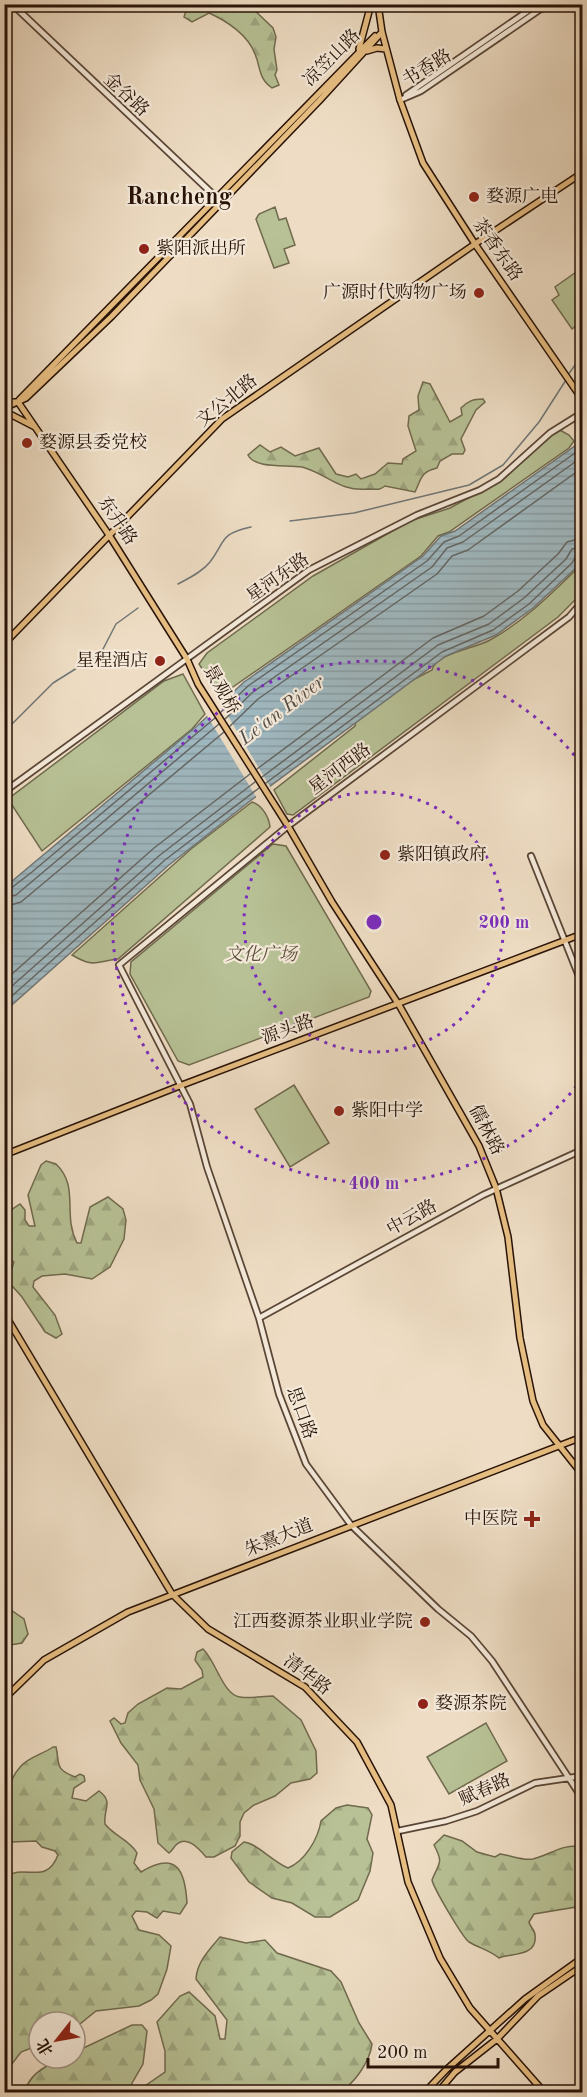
<svg xmlns="http://www.w3.org/2000/svg" width="587" height="2097" font-family="'Old Standard TT','Noto Serif SC',serif">
  <style>
    .forest { fill: url(#forest-firs); stroke: #706a4e; stroke-width: 1.5 }
    .green { fill: #b7c195; stroke: #706a4e; stroke-width: 1.5 }
    .water { fill: url(#water-rules); stroke: #6f7676; stroke-width: 1.5 }
    .pier { fill: #eeddc4 }
    .lines { fill: none; stroke-linecap: round; stroke-linejoin: round }
    .shore { stroke: #646664; stroke-width: 1.5 }
    .stream { stroke: #6f7676; stroke-width: 1.5 }
    .minor-casing { stroke: #5a4637; stroke-width: 8 }
    .major-casing { stroke: #281308; stroke-width: 8 }
    .minor { stroke: #f4e9d9; stroke-width: 4.5 }
    .major { stroke: #e7be82; stroke-width: 5 }
    .ring { fill: none; stroke: #7b2cbf; stroke-width: 3; stroke-dasharray: 3 6 }
    .poi-dot { fill: #8f2418; stroke: #f4e9d9; stroke-width: 2 }
    .labels { text-anchor: middle; dominant-baseline: central; stroke-width: 4.5; stroke-linejoin: round; paint-order: stroke }
    .street-label { font-size: 18px; fill: #281308; stroke: #f4e9d9 }
    .poi-label { font-size: 18px; fill: #281308; stroke: #f4e9d9; text-anchor: start }
    .park-label { font-size: 18px; font-style: italic; fill: #5a5039; stroke: #f4e9d9 }
    .water-label { font-size: 20px; font-style: italic; fill: #524d48; stroke: #f4e9d9 }
    .district-label { font-size: 24px; font-weight: bold; fill: #281308; stroke: #f4e9d9 }
    .centre { fill: #7b2cbf; stroke: #f4e9d9; stroke-width: 3 }
    .ring-label { font-size: 18px; text-anchor: middle; font-weight: bold; fill: #7b2cbf; stroke: #f4e9d9; stroke-width: 4.5; stroke-linejoin: round; paint-order: stroke }
  </style>
  <defs>
    <pattern id="forest-firs" width="22" height="20" patternUnits="userSpaceOnUse" patternTransform="scale(1.5)"><rect width="22" height="20" fill="#b7c195"/><path d="M5 1l3.5 6h-7zM16 11l3.5 6h-7z" fill="#9da57f"/></pattern>
    <pattern id="water-rules" width="6" height="5" patternUnits="userSpaceOnUse" patternTransform="scale(1.5)"><rect width="6" height="5" fill="#9fb8c0"/><path d="M0 2.5h6" fill="none" stroke="#899da4"/></pattern>
  </defs>
  <rect width="100%" height="100%" fill="#eeddc4"/>
  <filter id="stains"><feTurbulence type="fractalNoise" baseFrequency=".00333" numOctaves="4"/><feColorMatrix values="0 0 0 0 .2 0 0 0 0 .09 0 0 0 0 .02 0 0 0 .5 -.17"/></filter>
  <radialGradient id="worn" r=".72"><stop offset=".6" stop-color="#630" stop-opacity="0"/><stop offset="1" stop-color="#630" stop-opacity=".3"/></radialGradient>
  <!-- forest -->
  <path class="forest" d="M188,5H249L273,28L276,37L274,49L277,70L275,75L279,85L272,88C258,78 261,68 255,54C248,35 227,21 209,13L192,22L184,17Z
    M423,382L430,384L450,422L462,415L461,408C468,401 473,399 483,399L485,402L476,410L461,439L465,450L463,454H452L440,461L437,468C420,472 421,480 415,492L385,486C378,491 376,489 368,489C339,492 328,474 302,467C288,464 256,470 248,455L260,445L270,452L281,447L295,456L319,448L336,474L348,477L356,474L361,479L375,474L388,463L402,464L403,459L416,451L408,426L409,416L419,410L418,396Z
    M46,1161L56,1164C80,1187 62,1214 77,1243H81L90,1207L108,1197L123,1209L126,1220L124,1239L110,1267L92,1279L65,1274L42,1276L34,1281L33,1287L55,1315L62,1334L56,1338L45,1332L22,1297L5,1278V1269L12,1268L14,1262L5,1256V1214L20,1204L25,1210V1220L29,1226H35L28,1195L41,1165Z
    M5,1606L24,1619L28,1634L22,1643L10,1645L5,1640Z
    M203,1649C216,1661 223,1695 240,1697C250,1699 263,1696 273,1696L301,1720L316,1751L317,1773L310,1779L291,1783L275,1796L254,1805L244,1813L240,1822V1836L235,1846L214,1857H206C200,1850 187,1834 176,1845C173,1848 172,1851 169,1853L158,1843L154,1809L140,1780L138,1765L121,1743L110,1721L114,1718L121,1724L125,1723L128,1713L138,1704L167,1688L181,1689L203,1677L202,1670L195,1660L197,1652Z
    M53,1747H56C60,1764 54,1769 75,1777L80,1774L84,1776L85,1781L74,1788L72,1798L86,1801L99,1791C114,1802 103,1809 105,1824C114,1836 130,1840 137,1853L134,1863L141,1872C176,1851 185,1869 187,1903L180,1914L163,1911L157,1918L147,1912L136,1911L132,1916L139,1930L159,1935L171,1946L167,1969L158,1994L151,2000L139,2006L96,2011L75,2028V2022H39V2045L21,2052L5,2073V1877C25,1863 46,1886 58,1855L55,1851L42,1847L36,1841L11,1842L5,1838C4,1815 3,1785 21,1766C29,1757 43,1754 53,1747Z
    M347,1805L368,1808L372,1815L367,1839L373,1853L370,1871L358,1900L330,1917H315L292,1903L272,1898L249,1882L231,1858L232,1852L244,1842C256,1843 272,1861 288,1868C305,1861 318,1839 321,1821L336,1808Z
    M444,1835L462,1841L477,1852L495,1857L500,1854C510,1855 522,1861 533,1859C550,1855 563,1843 582,1847V1906L534,1914L529,1922C530,1927 535,1930 535,1935C538,1957 510,1953 499,1958C489,1950 479,1948 469,1942C463,1938 434,1889 432,1880C439,1862 444,1864 434,1845Z
    M220,1937L246,1943L265,1940L277,1953L331,1971L341,1982L359,2023L372,2044C370,2061 354,2085 339,2092H25C29,2072 56,2058 75,2058V2052L132,2025H142L147,2031L143,2064L131,2085V2090L136,2092L165,2072V2051L157,2022L180,1996L189,1992L215,2016L220,2039H225L227,2020L196,1979C197,1962 209,1950 220,1937Z"/>
  <!-- green -->
  <path class="green" d="M275,207L279,220L286,218L295,245L284,249L289,263L274,268L256,219L259,214Z
    M579,270L582,276V321L572,329L552,300L559,295L555,287Z
    M558,429L569,435L574,441L569,448L449,532L438,536L421,556L220,696L199,664L207,653L313,576L410,521L450,508L498,482Z
    M582,564V593L558,617L293,815L287,814L274,790L355,726L357,716L407,683L432,670C436,653 474,649 490,640C525,621 554,591 582,564Z
    M183,674L205,714L192,729L42,851L8,799L164,681Z
    M252,802C262,805 269,817 270,827L118,959C96,961 96,969 72,955L191,849Z
    M273,844L286,846L371,991L369,997L189,1065L178,1061L130,974L131,962Z
    M294,1085L329,1143L290,1167L255,1109Z
    M486,1723L507,1761L449,1794L427,1757Z"/>
  <!-- water -->
  <path class="water" d="M582,441V551L578,566L533,608L496,635L446,656L250,801L169,865L5,1011V887L197,726L244,682L423,556L441,536L455,531Z"/>
  <!-- pier -->
  <path class="pier" d="M219,701L272,790L258,800L206,714Z"/>
  <g class="lines">
    <!-- shore -->
    <path class="shore" d="M221,712L248,686L427,561L444,542L459,536L582,448
      M225,719L253,692L432,567L447,548L463,542L582,457
      M230,726L258,699L437,574L452,556L468,550L582,468
      M257,769L433,638L484,616L518,591L558,554L567,542L582,538
      M262,777L438,645L489,624L524,598L566,559L572,549L582,547
      M266,783L442,652L493,630L529,604L572,563L576,556L582,554
      M4,891L10,889L32,872L215,718
      M4,898L16,895L219,724
      M4,907L21,902L224,732
      M4,981L154,848L250,774
      M4,993L160,855L255,782
      M4,1003L165,860L259,788"/>
    <!-- stream -->
    <path class="stream" d="M568,375L582,355
      M290,521L354,513L469,485L503,465L539,422L566,380
      M178,584C189,578 202,572 210,562C226,541 219,534 251,527
      M4,732L53,683L101,653L116,624L138,608"/>
    <!-- minor casing -->
    <g class="minor-casing">
      <path id="minor" d="M12,4L218,199
        M406,95L538,4
        M400,100L421,91L548,4
        M582,602L569,617L288,826L119,965L190,1104L207,1167L259,1318L279,1394L306,1464L351,1525L438,1609L471,1636L492,1661L582,1798
        M4,792L309,570L417,515L480,490L499,479L550,433L582,413
        M531,856L582,984
        M259,1318L483,1195L582,1150
        M398,1831L446,1821L477,1811L535,1783L582,1776"/>
    </g>
    <!-- major casing -->
    <g class="major-casing">
      <path id="major" d="M378,4L382,32L400,100L423,163L475,244L582,399
        M359,49L371,4
        M367,51L377,48L386,49
        M19,400L375,36
        M4,402H18
        M18,402L109,535L187,659L198,684L288,826L332,902L399,1005L479,1146L496,1188L508,1237L520,1338L533,1401L543,1425L582,1474
        M4,408L26,398L112,316L319,101L382,32
        M4,411L35,427
        M4,644L222,419L475,244L582,173
        M4,1155L182,1085L582,934
        M4,1313L172,1594L208,1629L305,1687L357,1742L391,1805L408,1882L440,1958L470,2008L544,2092
        M4,1699L44,1660L128,1612L582,1437
        M425,2092L446,2070L525,1999L582,1958
        M438,2092L455,2072L497,2039L538,1996L582,1966"/>
    </g>
    <!-- minor -->
    <use href="#minor" class="minor"/>
    <!-- major -->
    <use href="#major" class="major"/>
  </g>
  <!-- distance rings -->
  <g class="ring">
    <circle cx="374" cy="922" r="130"/>
    <path d="M582 1079A261 261 0 1 1 582 765"/>
  </g>
  <!-- markers -->
  <g class="poi-dot">
    <circle cx="474" cy="197" r="6"/>
    <circle cx="144" cy="249" r="6"/>
    <circle cx="479" cy="293" r="6"/>
    <circle cx="27" cy="443" r="6"/>
    <circle cx="160" cy="661" r="6"/>
    <circle cx="385" cy="855" r="6"/>
    <circle cx="339" cy="1111" r="6"/>
    <path d="M529 1510h6v6h6v6h-6v6h-6v-6h-6v-6h6z"/>
    <circle cx="425" cy="1622" r="6"/>
    <circle cx="423" cy="1704" r="6"/>
  </g>
  <g class="labels">
    <!-- street labels -->
    <g class="street-label">
      <text transform="translate(332 58) rotate(-45)">凉笠山路</text>
      <text transform="translate(427 68) rotate(-31)">书香路</text>
      <text transform="translate(126 95) rotate(43)">金谷路</text>
      <text transform="translate(497 250) rotate(55)">茶香东路</text>
      <text transform="translate(227 401) rotate(-39)">文公北路</text>
      <text transform="translate(117 521) rotate(56)">东升路</text>
      <text transform="translate(278 578) rotate(-35)">星河东路</text>
      <text transform="translate(221 690) rotate(60)">景观桥</text>
      <text transform="translate(340 769) rotate(-37)">星河西路</text>
      <text transform="translate(288 1030) rotate(-20)">源头路</text>
      <text transform="translate(486 1130) rotate(62)">儒林路</text>
      <text transform="translate(412 1218) rotate(-29)">中云路</text>
      <text transform="translate(301 1413) rotate(70)">思口路</text>
      <text transform="translate(279 1538) rotate(-22)">朱熹大道</text>
      <text transform="translate(307 1675) rotate(37)">清华路</text>
      <text transform="translate(485 1790) rotate(-24)">赋春路</text>
    </g>
    <!-- poi labels -->
    <g class="poi-label">
      <text x="486" y="197">婺源广电</text>
      <text x="156" y="249">紫阳派出所</text>
      <text x="467" y="293" text-anchor="end">广源时代购物广场</text>
      <text x="39" y="443">婺源县委党校</text>
      <text x="148" y="661" text-anchor="end">星程酒店</text>
      <text x="397" y="855">紫阳镇政府</text>
      <text x="351" y="1111">紫阳中学</text>
      <text x="518" y="1519" text-anchor="end">中医院</text>
      <text x="413" y="1622" text-anchor="end">江西婺源茶业职业学院</text>
      <text x="435" y="1704">婺源茶院</text>
    </g>
    <!-- park labels -->
    <g class="park-label">
      <text x="261" y="955">文化广场</text>
    </g>
    <!-- water labels -->
    <g class="water-label">
      <text transform="translate(282 711) rotate(-37)">Le'an River</text>
    </g>
    <!-- district labels -->
    <g class="district-label">
      <text x="179" y="198">Rancheng</text>
    </g>
  </g>
  <circle cx="374" cy="922" r="9" class="centre"/>
  <g class="ring-label">
    <text x="504" y="928">200 m</text>
    <text x="374" y="1189">400 m</text>
  </g>
  <!-- margin -->
  <rect width="587" height="2097" fill="none" stroke="#eeddc4" stroke-width="24"/>
  <rect x="6" y="6" width="575" height="2085" fill="none" stroke="#281308" stroke-width="3"/>
  <rect x="12" y="12" width="563" height="2073" fill="none" stroke="#281308" stroke-width="1.5"/>
  <!-- north arrow -->
  <g transform="translate(57 2040) rotate(239)"><circle r="28" fill="#f4e9d9" stroke="#a29385" stroke-width="1.5"/>
  <path d="M0-4.5L10 22L0 15L-10 22Z" fill="#8f2418"/>
  <text y="-9" font-size="16" font-weight="bold" text-anchor="middle" fill="#281308">北</text>
  </g>
  <!-- scale -->
  <path d="M368 2058v9h130v-9" fill="none" stroke="#281308" stroke-width="3"/>
  <text x="377" y="2058" font-size="18" fill="#281308" stroke="#f4e9d9" stroke-width="4.5" paint-order="stroke">200 m</text>
  <rect width="100%" height="100%" filter="url(#stains)"/>
  <rect width="100%" height="100%" fill="url(#worn)"/>
</svg>
